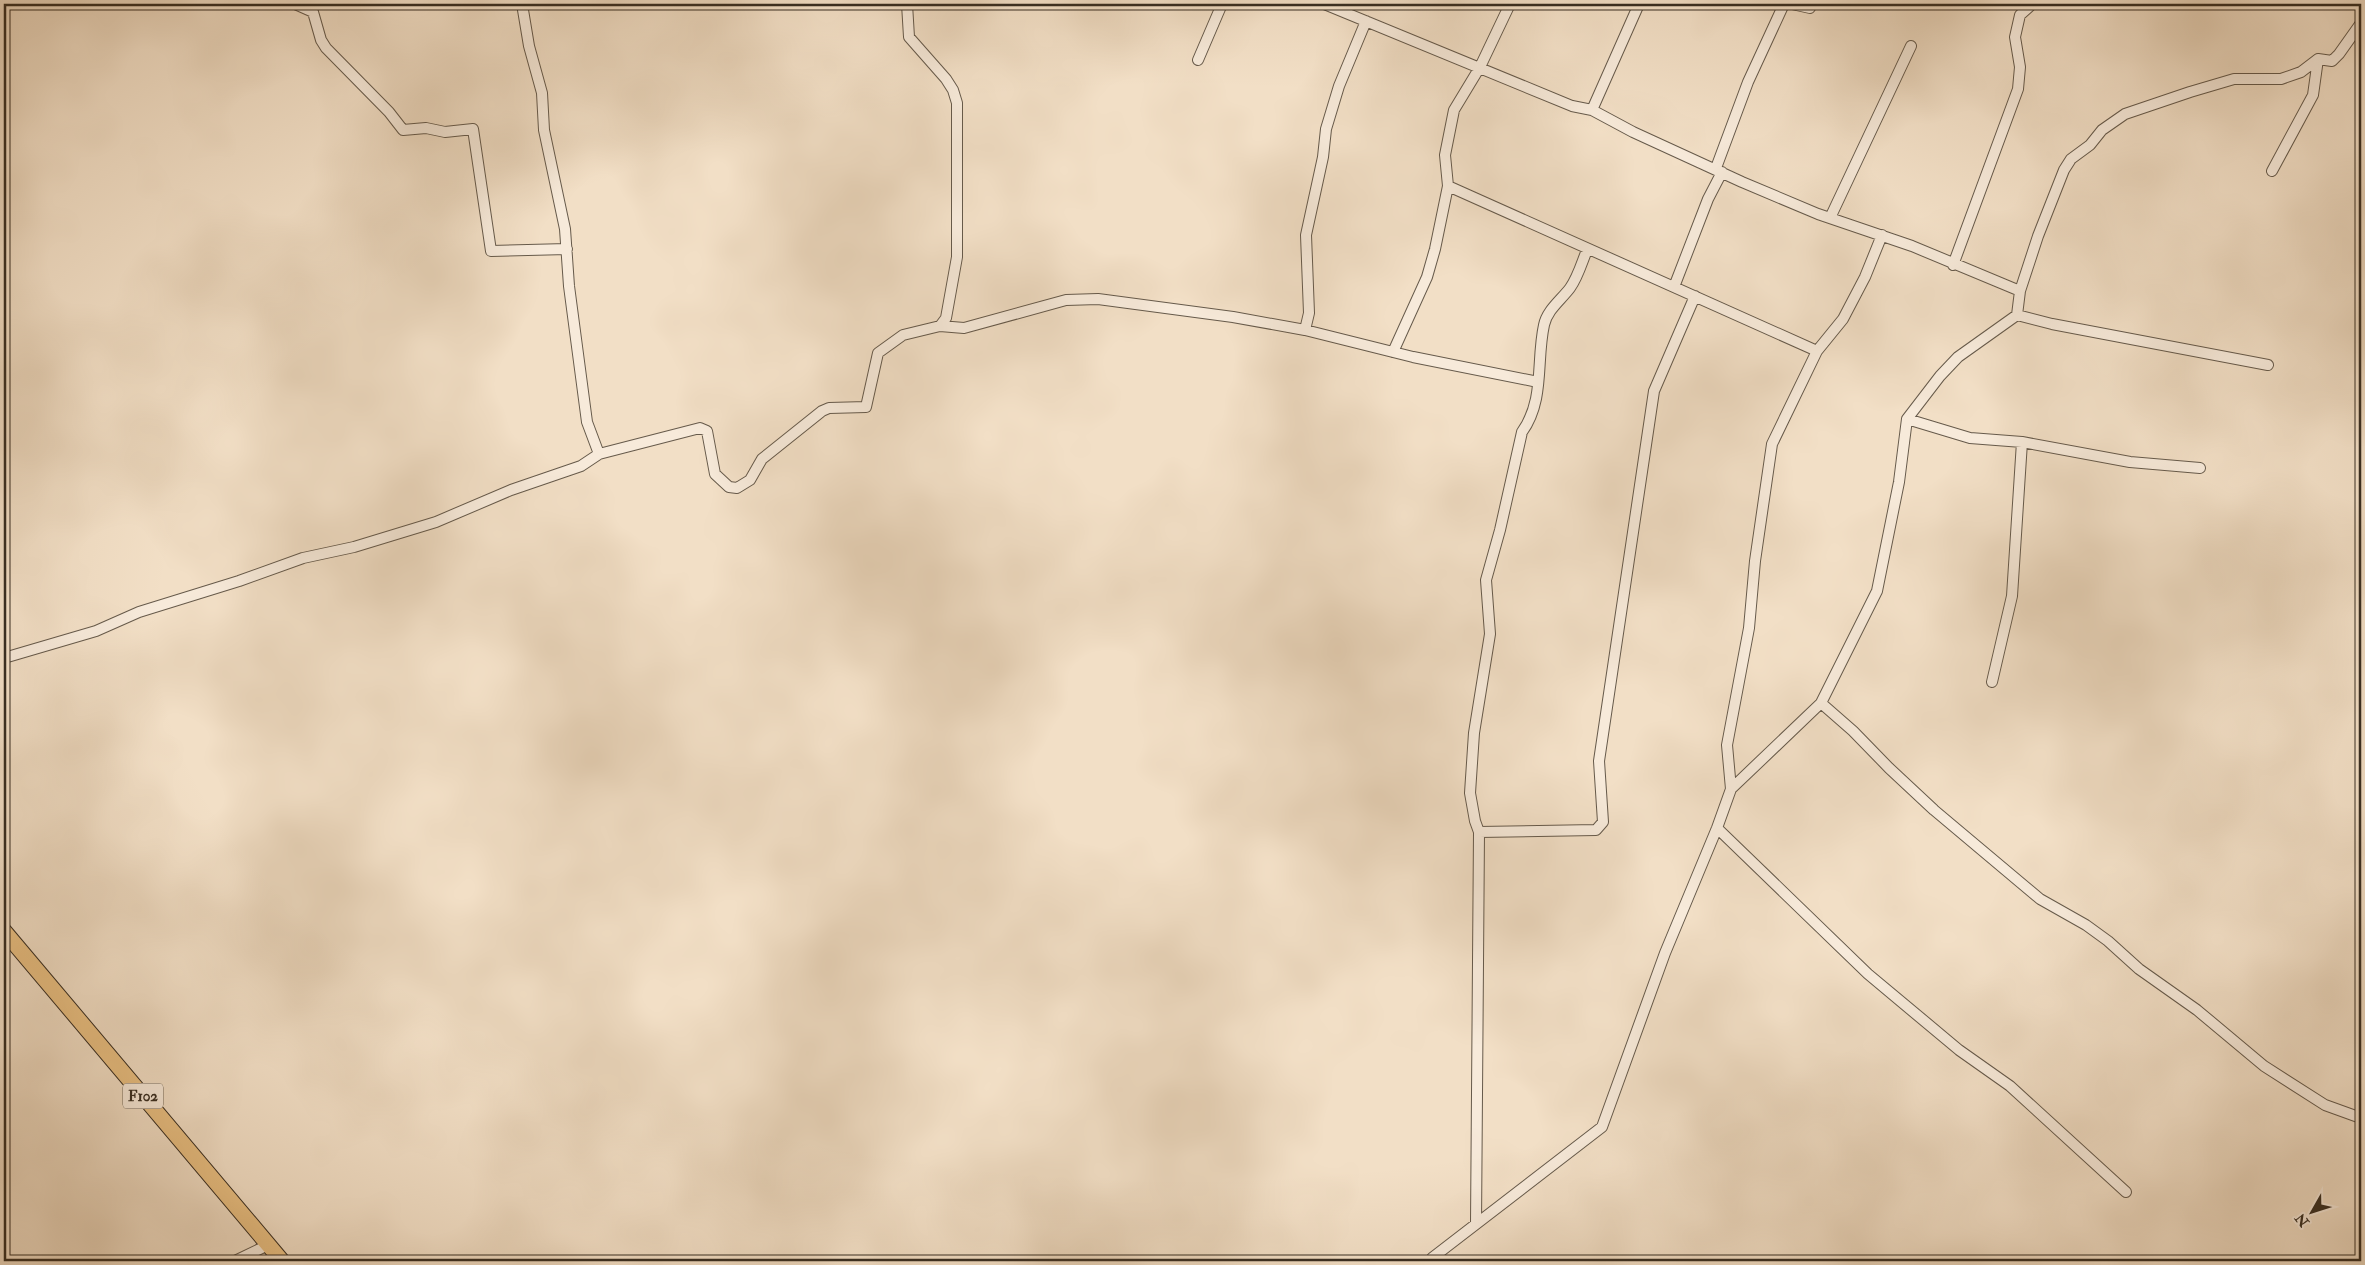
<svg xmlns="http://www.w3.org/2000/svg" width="2365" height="1265" font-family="'IM FELL Double Pica',serif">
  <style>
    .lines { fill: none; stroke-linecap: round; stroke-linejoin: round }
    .street-casing { stroke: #665a4b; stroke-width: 12 }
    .primary-casing { stroke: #382e22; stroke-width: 17 }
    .street { stroke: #f7eada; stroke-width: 10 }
    .primary { stroke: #e9c083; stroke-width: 15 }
    .labels { text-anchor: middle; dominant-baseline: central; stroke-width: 5; stroke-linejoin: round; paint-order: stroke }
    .shield { fill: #f7eada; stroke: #716659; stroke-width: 1 }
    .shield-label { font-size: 15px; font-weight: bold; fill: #382e22 }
  </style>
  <rect width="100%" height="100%" fill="#f2dfc6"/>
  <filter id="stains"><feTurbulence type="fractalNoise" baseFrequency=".004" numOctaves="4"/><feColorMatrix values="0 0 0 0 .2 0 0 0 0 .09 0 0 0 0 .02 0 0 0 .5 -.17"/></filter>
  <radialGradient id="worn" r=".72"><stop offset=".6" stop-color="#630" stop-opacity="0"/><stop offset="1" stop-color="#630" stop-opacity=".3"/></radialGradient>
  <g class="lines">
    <!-- street casing -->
    <g class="street-casing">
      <path id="street" d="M295,4L313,12L321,40L326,48L389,112L403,130L426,128L445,132L473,129L491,251L567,249
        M522,4L529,46L542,93L544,130L565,229L569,286L587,422L599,454L700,428L707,431L715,474L729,487L737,488L750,480L762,459L822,411L829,408L866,407L878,353L903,335L940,326L946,318L957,257V103L953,90L946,79L909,37L907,4
        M1324,4L1572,106L1592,110L1633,132L1742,182L1818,214L1912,246L2020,291
        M1792,4L1810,8
        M1198,60L1222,4
        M1592,110L1639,4
        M1716,168L1748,82L1784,4
        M2272,171L2313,95L2318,59L2332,61L2339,54L2361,23
        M1448,186L1817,351
        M1830,218L1911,46
        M1953,265L2018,89L2020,67L2015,37L2020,15L2029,7L2028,4
        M1674,287L1708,199L1722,172
        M2017,315L2052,324L2268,365
        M940,326L964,328L1066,300L1098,299L1233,317L1305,330L1413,357L1538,382
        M1305,330L1309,313L1306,235L1323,157L1326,129L1339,86L1366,21
        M1393,352L1427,277L1435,249L1448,186L1445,155L1454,110L1480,67L1510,4
        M1907,419L1970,438L2022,442L2130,462L2200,468
        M4,658L96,631L139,612L239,581L303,558L354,547L436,522L511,490L581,466L599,454
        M1992,682L2012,596L2022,442
        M1821,703L1853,731L1889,768L1934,810L2040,899L2086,925L2108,941L2139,969L2197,1010L2264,1066L2325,1105L2361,1118
        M1731,789L1727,745L1749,628L1755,561L1772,444L1817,351L1843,319L1865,277L1882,235
        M1717,828L1868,974L1959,1050L2010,1086L2126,1192
        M1479,832L1596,830L1603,822L1599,761L1654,391L1695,296
        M1476,1224L1479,832L1475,821L1470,793L1474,733L1490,634L1486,580L1500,530L1522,432C1545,400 1536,361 1544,325C1547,310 1561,300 1570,288C1578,277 1582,262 1587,250
        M1432,1258L1602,1127L1665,953L1717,828L1731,789L1821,703L1877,591L1899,482L1907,419L1940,376L1958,357L2017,315L2020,291L2038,236L2064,170L2071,159L2090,145L2102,130L2125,114L2190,92L2234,79H2281L2301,72L2318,59
        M235,1261L268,1245"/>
    </g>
    <!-- primary casing -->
    <g class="primary-casing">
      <path id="primary" d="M4,931L282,1261"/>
    </g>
    <!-- street -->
    <use href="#street" class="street"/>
    <!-- primary -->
    <use href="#primary" class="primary"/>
  </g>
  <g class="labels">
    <!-- shield labels -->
    <rect class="shield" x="123" y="1083.5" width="40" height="25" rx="4"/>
    <g class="shield-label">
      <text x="143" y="1096">F102</text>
    </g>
  </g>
  <!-- margin -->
  <rect width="2365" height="1265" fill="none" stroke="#f2dfc6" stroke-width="20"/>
  <rect x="5" y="5" width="2355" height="1255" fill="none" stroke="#382e22" stroke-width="2.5"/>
  <rect x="10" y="10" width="2345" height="1245" fill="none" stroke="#382e22"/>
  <!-- north arrow -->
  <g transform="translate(2312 1212) rotate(231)" stroke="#f7eada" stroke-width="4" paint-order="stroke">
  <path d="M0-4L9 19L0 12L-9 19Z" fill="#382e22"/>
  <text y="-8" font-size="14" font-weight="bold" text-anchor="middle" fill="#382e22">N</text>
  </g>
  <rect width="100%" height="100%" filter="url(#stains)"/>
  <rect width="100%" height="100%" fill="url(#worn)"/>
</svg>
